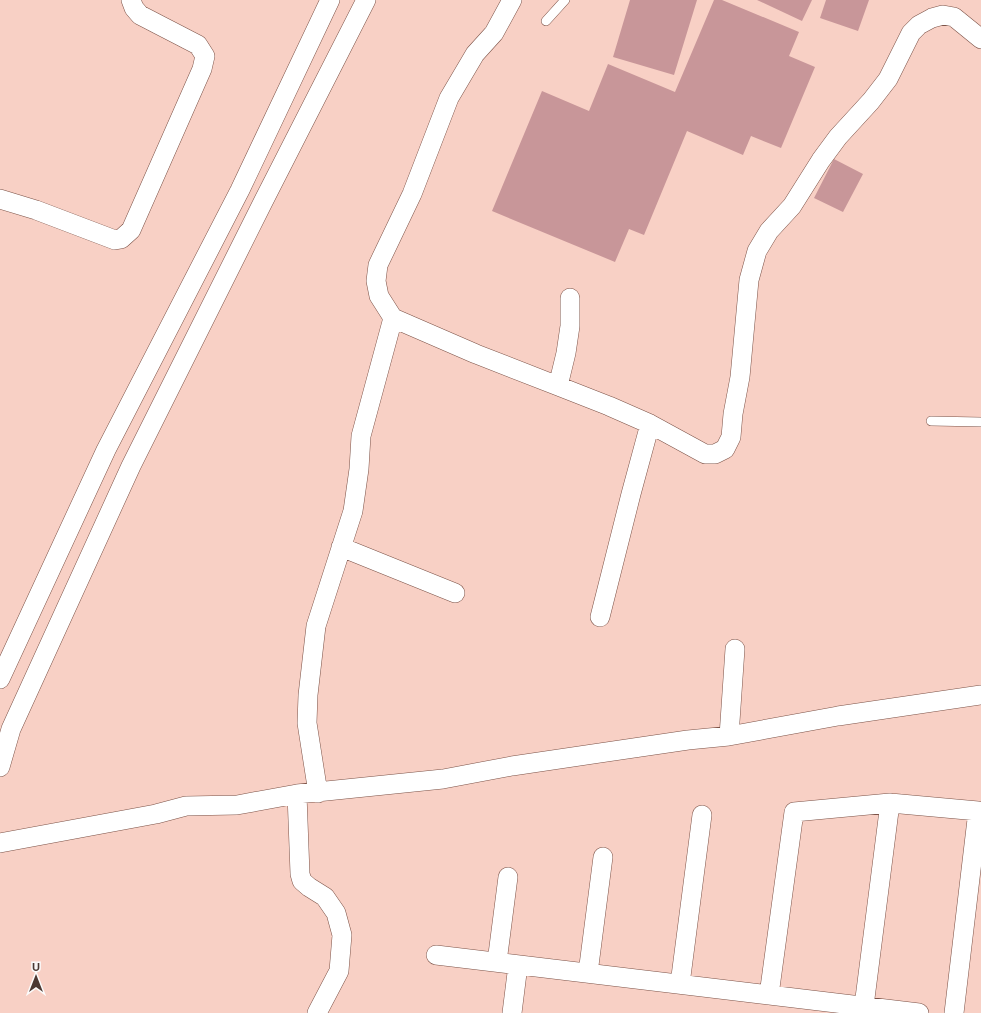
<svg xmlns="http://www.w3.org/2000/svg" width="981" height="1013" font-family="Inter,sans-serif">
  <style>
    .building { fill: #c89699 }
    .lines { fill: none; stroke-linecap: round; stroke-linejoin: round }
    .service-casing { stroke: #7c5247; stroke-width: 10 }
    .minor-casing { stroke: #7c5247; stroke-width: 20 }
    .service { stroke: #fff; stroke-width: 9 }
    .minor { stroke: #fff; stroke-width: 19 }
  </style>
  <rect width="100%" height="100%" fill="#f8d0c5"/>
  <!-- building -->
  <path class="building" d="M630,0H697L674,75L613,57Z
    M714,0H722L799,32L789,56L815,67L781,148L751,136L743,155L687,131L644,235L629,229L615,262L492,211L542,91L589,111L608,64L675,92Z
    M757,0H812L802,21Z
    M826,0H869L858,31L820,18Z
    M834,159L863,174L843,212L814,198Z"/>
  <g class="lines">
    <!-- service casing -->
    <g class="service-casing">
      <path id="service" d="M546,21L565,0
        M931,421L981,422"/>
    </g>
    <!-- minor casing -->
    <g class="minor-casing">
      <path id="minor" d="M512,0L494,33L475,54L449,98L412,194L378,265L376,281L379,296L393,318L476,354L558,386L566,353L570,326V298
        M0,199L36,210L115,240L121,239L131,230L202,69L205,56L198,45L140,15L134,8L131,0
        M558,386L609,406L650,424
        M341,547L455,593
        M600,617L631,494L650,424L705,454H715L725,449L731,437L733,414L740,377L749,280L757,251L769,231L792,206L821,160L838,137L871,101L888,79L911,33L919,25L932,18L943,15L954,17L981,39
        M0,679L106,450L240,190L330,0
        M729,736L735,649
        M0,767L11,729L131,466L263,202L366,0
        M318,793L307,723L308,695L316,626L353,511L359,469L361,436L393,318
        M297,794L300,874L302,881L309,887L325,897L336,913L342,935L339,971L317,1013
        M0,843L156,814L186,806L237,805L297,794L443,779L512,766L688,740L729,736L838,716L981,695
        M436,955L919,1013
        M497,962L508,877
        M588,973L603,857
        M680,984L702,815
        M769,995L794,812L890,803L978,811L954,1013
        M864,1006L890,803
        M512,1013L518,965"/>
    </g>
    <!-- service -->
    <use href="#service" class="service"/>
    <!-- minor -->
    <use href="#minor" class="minor"/>
  </g>
  <!-- north arrow -->
  <g transform="translate(36 977)" stroke="#fbfbfb" stroke-width="3" paint-order="stroke">
  <path d="M0-3L7 15L0 10L-7 15Z" fill="#4b3832"/>
  <text y="-6" font-size="11" font-weight="bold" text-anchor="middle" fill="#4b3832">U</text>
  </g>
</svg>
